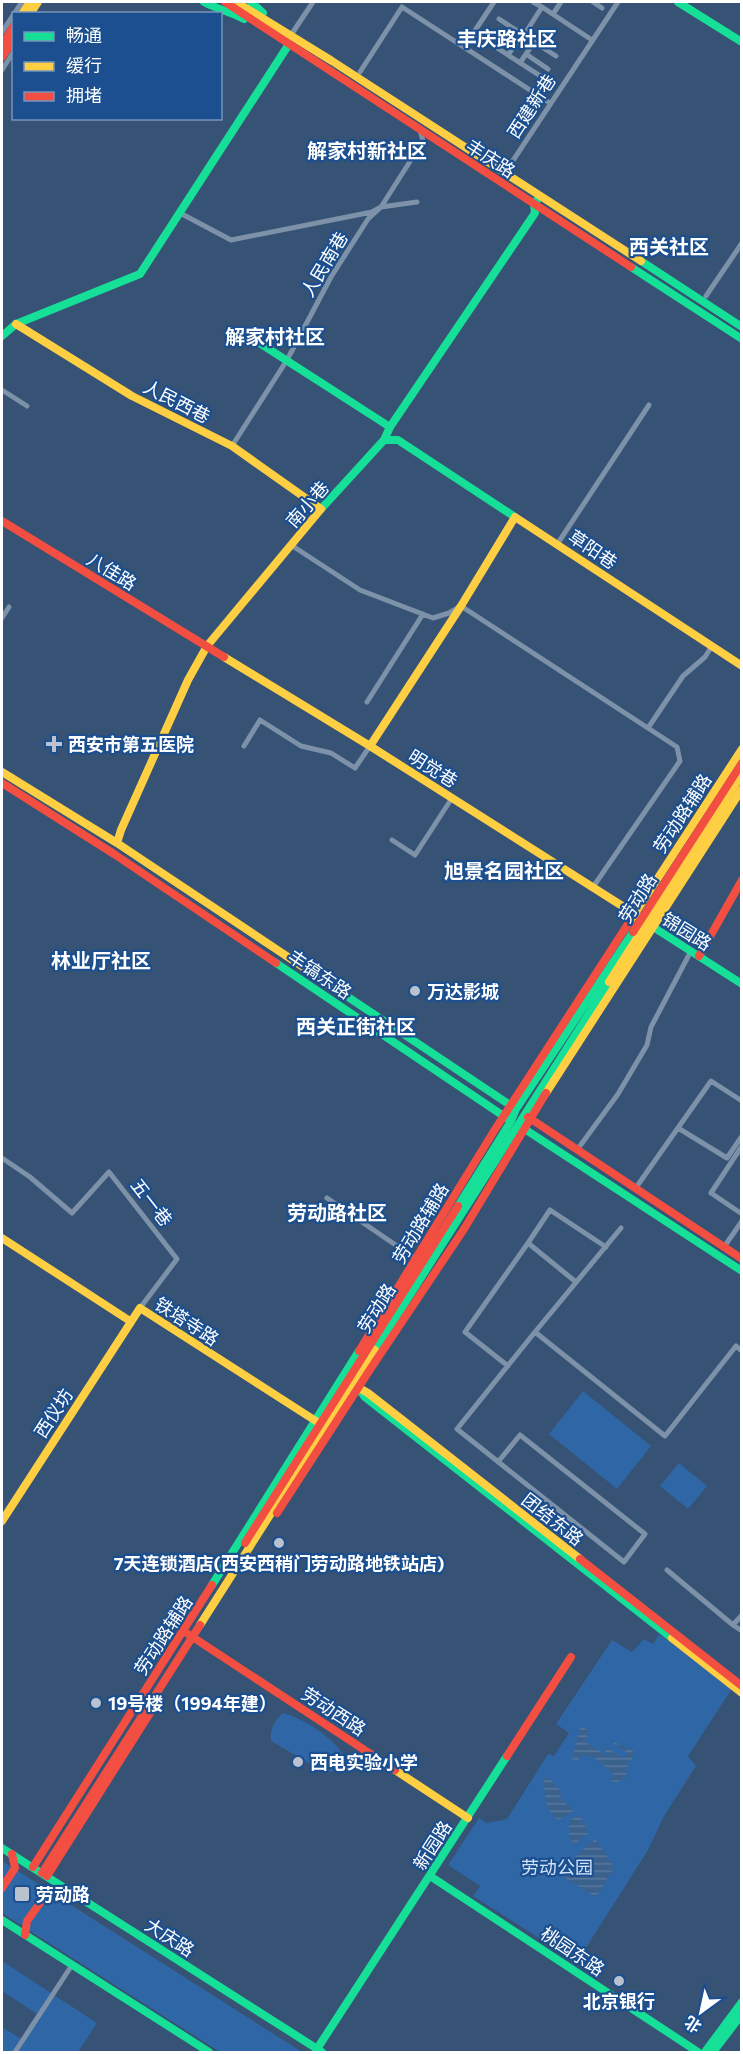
<svg xmlns="http://www.w3.org/2000/svg" width="743" height="2054" font-family="Commissioner,'Noto Sans SC',sans-serif">
  <style>
    .green { fill: #2f66a5 }
    .water { fill: url(#water-rules) }
    .lines { fill: none; stroke-linecap: round; stroke-linejoin: round }
    .street { stroke: #7d92a8; stroke-width: 5 }
    .fast { stroke: #16e098; stroke-width: 8 }
    .slow { stroke: #ffcf43; stroke-width: 8 }
    .jam { stroke: #f24e42; stroke-width: 8 }
    .poi-dot { fill: #b9c2ce; stroke: #1b4f8f; stroke-width: 2 }
    .labels { text-anchor: middle; dominant-baseline: central; stroke-width: 4.5; stroke-linejoin: round; paint-order: stroke }
    .street-label { font-size: 18px; fill: #fff; stroke: #1b4f8f }
    .poi-label { font-size: 18px; font-weight: bold; fill: #fff; stroke: #1b4f8f; text-anchor: start }
    .park-label { font-size: 18px; fill: #cfe3fa; stroke: #1b4f8f }
    .neighbourhood-label { font-size: 20px; font-weight: bold; fill: #fff; stroke: #1b4f8f }
  </style>
  <defs>
    <pattern id="water-rules" width="6" height="5" patternUnits="userSpaceOnUse" patternTransform="scale(1.5)"><rect width="6" height="5" fill="#3b618d"/><path d="M0 2.5h6" fill="none" stroke="#58799e"/></pattern>
  </defs>
  <rect width="100%" height="100%" fill="#365274"/>
  <!-- green -->
  <path class="green" d="M583,1391L651,1446L617,1489L549,1434Z
    M679,1463L707,1486L688,1509L660,1486Z
    M659,1634L733,1687L688,1756L696,1766L664,1816L648,1850L577,1962L473,1896L480,1886L448,1865L479,1818L487,1823L507,1819L548,1754L554,1756L569,1733L556,1724L612,1640L632,1652L644,1639L653,1644Z
    M283,1713C305,1719 330,1736 343,1754L332,1772L314,1766L271,1741C270,1728 274,1722 283,1713Z
    M2,1861L302,2052H220L2,1913Z
    M2,1961L97,2023L78,2052H2V2027L21,2039L37,2014L2,1991Z"/>
  <!-- water -->
  <path class="water" d="M580,1728H584L588,1730L586,1742L608,1757L609,1755L604,1750L606,1747L624,1759L628,1753L612,1742L613,1741L621,1746L632,1749L634,1755L628,1764L625,1779L620,1780L617,1783L611,1781L613,1773L591,1755L580,1756L577,1761L572,1760Z
    M547,1776L561,1791L560,1796L566,1804L574,1810L559,1820C544,1812 546,1794 543,1779Z
    M575,1816L581,1817L588,1833L574,1845L569,1835V1823Z
    M595,1839L614,1867L600,1891L596,1897L564,1877L570,1862Z"/>
  <g class="lines">
    <!-- street -->
    <path class="street" d="M593,2L602,8
      M542,7L592,40
      M14,14L22,2
      M553,14L561,2
      M499,19L522,34
      M2,32L14,14
      M490,32L514,47
      M474,33L508,55
      M291,35L313,2
      M524,35L542,7L533,2
      M534,42L556,56
      M464,47L494,2
      M526,54L548,69
      M520,63L534,42L522,34L508,55L545,79
      M2,70L14,51
      M360,72L402,7L550,103
      M508,168L618,2
      M180,213L231,240L372,212L381,207L417,202
      M706,296L742,243
      M2,390L27,406
      M232,446L287,360L331,277L368,219L381,207L423,141L420,130
      M558,543L649,405
      M291,545L360,590L433,618L449,613L461,606L677,747L680,761L593,887
      M2,618L9,607
      M367,702L423,614
      M648,728L683,676L705,657L712,646
      M244,746L260,720L301,746L331,753L355,768L370,746
      M392,840L415,855L452,798
      M678,1128L727,1158L742,1136
      M742,1146L711,1193L742,1214
      M577,1150L618,1094L647,1045L651,1027L691,951
      M2,1158L30,1177L72,1213L109,1172L177,1259L140,1308
      M635,1189L711,1081L742,1101
      M327,1198L416,1259
      M621,1228L535,1332L665,1436L736,1346L742,1351
      M528,1243L550,1210L606,1247
      M724,1247L742,1221
      M508,1366L465,1332L528,1243L576,1282
      M498,1462L520,1435L645,1534L624,1562L457,1429L535,1332
      M667,1570L733,1625
      M742,1615L733,1625L742,1631
      M15,2052L72,1965"/>
    <!-- fast -->
    <path class="fast" d="M204,2C217,9 231,12 244,19
      M251,2L263,13
      M678,2L742,42
      M641,261L742,327
      M631,267L742,339
      M247,335L390,427
      M2,336L16,324L140,274L289,44
      M384,440H398L515,517
      M321,509L384,440L390,427L535,213L534,204L537,200
      M650,925L742,984
      M276,963L508,1119
      M342,993L513,1107
      M523,1128L742,1271
      M458,1206L511,1121L516,1109L633,932
      M375,1350L609,982
      M359,1389L365,1397L672,1638
      M212,1585L359,1351
      M2,1848L322,2052
      M430,1876L698,2052
      M2,1920L209,2052
      M317,2049L507,1756
      M705,2052L742,2002
      M713,2052L742,2014"/>
    <!-- slow -->
    <path class="slow" d="M236,2L332,61L641,261
      M22,14L30,2
      M30,14L38,2
      M16,324L132,396L232,446L321,509
      M224,657L370,746L638,916
      M370,746L461,606L515,517L742,666
      M2,772L117,843L342,993
      M117,843L121,830L188,680L207,646L321,509
      M630,921L742,749
      M609,982L742,774
      M546,1093L742,789
      M2,1238L130,1321
      M354,1385L368,1393L580,1559
      M2,1521L140,1308L319,1423
      M200,1625L375,1350
      M672,1638L742,1693
      M395,1770L468,1818"/>
    <!-- jam -->
    <path class="jam" d="M225,2L631,267
      M2,45L14,26
      M2,57L14,39
      M2,521L224,657
      M2,783L114,854L276,963
      M633,932L742,763
      M699,956L742,880
      M528,1117L742,1259
      M359,1351L494,1131L630,921
      M277,1513L369,1371L464,1229L546,1093
      M245,1543L458,1206
      M580,1559L742,1686
      M188,1634L395,1770
      M507,1756L571,1657
      M33,1867L212,1585
      M42,1873L200,1625
      M47,1876L150,1713
      M2,1888L15,1868L12,1854
      M25,1935L27,1921L48,1892L66,1889"/>
  </g>
  <!-- markers -->
  <g class="poi-dot">
    <path d="M51 735h6v6h6v6h-6v6h-6v-6h-6v-6h6z"/>
    <circle cx="415" cy="991" r="6"/>
    <circle cx="279" cy="1543" r="6"/>
    <circle cx="96" cy="1703" r="6"/>
    <circle cx="298" cy="1762" r="6"/>
    <rect x="14" y="1886" width="16" height="16" rx="3"/>
    <circle cx="619" cy="1981" r="6"/>
  </g>
  <g class="labels">
    <!-- street labels -->
    <g class="street-label">
      <text transform="translate(531 106) rotate(-57)">西建新巷</text>
      <text transform="translate(491 158) rotate(33)">丰庆路</text>
      <text transform="translate(324 264) rotate(-59)">人民南巷</text>
      <text transform="translate(177 401) rotate(27)">人民西巷</text>
      <text transform="translate(307 504) rotate(-49)">南小巷</text>
      <text transform="translate(593 549) rotate(34)">草阳巷</text>
      <text transform="translate(112 571) rotate(31)">八佳路</text>
      <text transform="translate(433 768) rotate(32)">明觉巷</text>
      <text transform="translate(682 813) rotate(-57)">劳动路辅路</text>
      <text transform="translate(637 898) rotate(-58)">劳动路</text>
      <text transform="translate(687 931) rotate(32)">锦园路</text>
      <text transform="translate(320 974) rotate(34)">丰镐东路</text>
      <text transform="translate(152 1202) rotate(52)">五一巷</text>
      <text transform="translate(420 1223) rotate(-59)">劳动路辅路</text>
      <text transform="translate(376 1308) rotate(-58)">劳动路</text>
      <text transform="translate(187 1321) rotate(33)">铁塔寺路</text>
      <text transform="translate(53 1413) rotate(-57)">西仪坊</text>
      <text transform="translate(553 1519) rotate(38)">团结东路</text>
      <text transform="translate(163 1635) rotate(-57)">劳动路辅路</text>
      <text transform="translate(334 1711) rotate(33)">劳动西路</text>
      <text transform="translate(432 1845) rotate(-57)">新园路</text>
      <text transform="translate(170 1937) rotate(33)">大庆路</text>
      <text transform="translate(573 1951) rotate(34)">桃园东路</text>
    </g>
    <!-- poi labels -->
    <g class="poi-label">
      <text x="68" y="744">西安市第五医院</text>
      <text x="427" y="991">万达影城</text>
      <text x="279" y="1563" text-anchor="middle">7天连锁酒店(西安西稍门劳动路地铁站店)</text>
      <text x="108" y="1703">19号楼（1994年建）</text>
      <text x="310" y="1762">西电实验小学</text>
      <text x="36" y="1894">劳动路</text>
      <text x="619" y="2001" text-anchor="middle">北京银行</text>
    </g>
    <!-- park labels -->
    <g class="park-label">
      <text x="557" y="1867">劳动公园</text>
    </g>
    <!-- neighbourhood labels -->
    <g class="neighbourhood-label">
      <text x="507" y="38">丰庆路社区</text>
      <text x="367" y="150">解家村新社区</text>
      <text x="669" y="246">西关社区</text>
      <text x="275" y="336">解家村社区</text>
      <text x="504" y="870">旭景名园社区</text>
      <text x="101" y="960">林业厅社区</text>
      <text x="356" y="1026">西关正街社区</text>
      <text x="337" y="1212">劳动路社区</text>
    </g>
  </g>
  <!-- border -->
  <rect width="743" height="2054" fill="none" stroke="#ffffff" stroke-width="6"/>
  <!-- legend -->
  <rect x="12" y="12" width="210" height="108" fill="#1b4f8f" stroke="#7695bc" stroke-width="1.5"/>
  <rect x="24" y="32" width="30" height="9" fill="#16e098" stroke="#7695bc" stroke-width="1.5"/>
  <text x="66" y="42" font-size="18" fill="#ffffff">畅通</text>
  <rect x="24" y="62" width="30" height="9" fill="#ffcf43" stroke="#7695bc" stroke-width="1.5"/>
  <text x="66" y="72" font-size="18" fill="#ffffff">缓行</text>
  <rect x="24" y="92" width="30" height="9" fill="#f24e42" stroke="#7695bc" stroke-width="1.5"/>
  <text x="66" y="102" font-size="18" fill="#ffffff">拥堵</text>
  <!-- north arrow -->
  <g transform="translate(701 2012) rotate(213)" stroke="#1b4f8f" stroke-width="4.5" paint-order="stroke">
  <path d="M0-4.5L10 22L0 15L-10 22Z" fill="#ffffff"/>
  <text y="-9" font-size="16" font-weight="bold" text-anchor="middle" fill="#ffffff">北</text>
  </g>
</svg>
